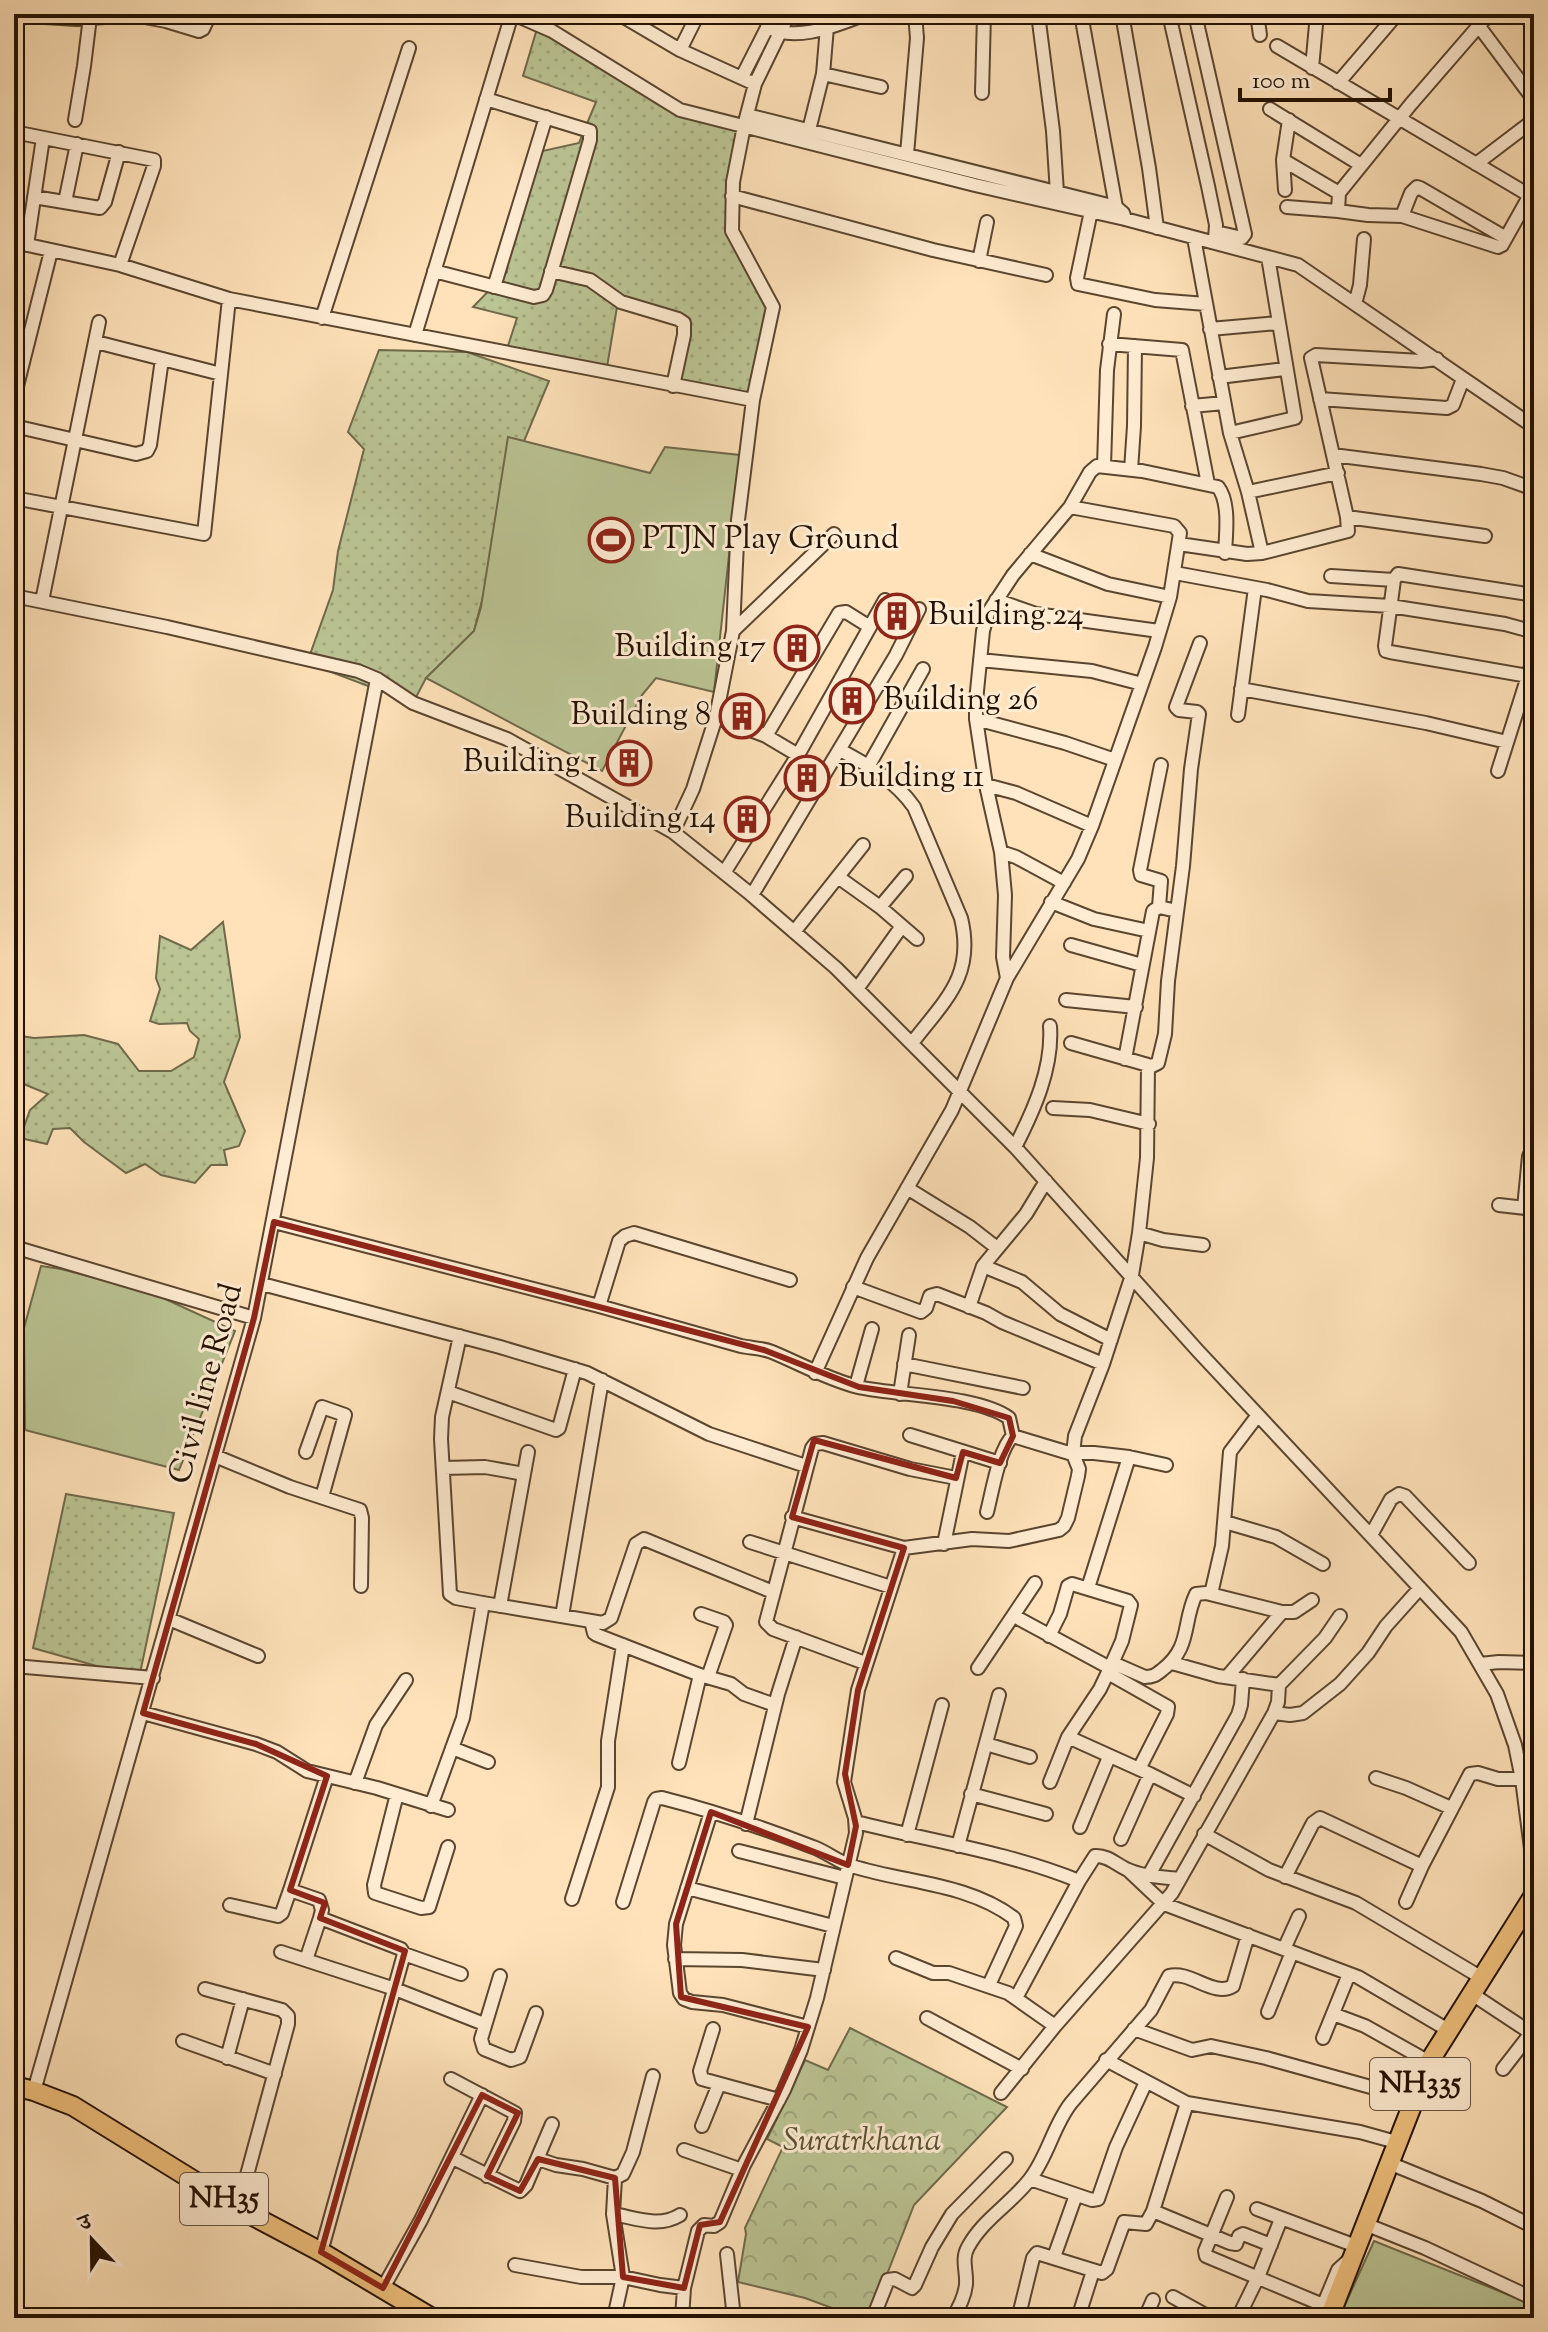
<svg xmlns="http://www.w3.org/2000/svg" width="1548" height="2332" font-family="'Sorts Mill Goudy','Noto Serif Devanagari',serif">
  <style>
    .grass { fill: url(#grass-dots); stroke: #6f6a4a; stroke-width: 2 }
    .forest { fill: url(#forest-crowns); stroke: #6f6a4a; stroke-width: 2 }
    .park { fill: #bbc494; stroke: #6f6a4a; stroke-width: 2 }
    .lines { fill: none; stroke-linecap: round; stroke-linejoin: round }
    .minor-casing { stroke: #5a452f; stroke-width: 16 }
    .highway-casing { stroke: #231101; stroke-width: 22 }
    .minor { stroke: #ffecd2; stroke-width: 12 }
    .highway { stroke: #f0c17c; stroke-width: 18 }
    .marked { fill: none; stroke: #8f2418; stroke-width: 6; stroke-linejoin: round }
    .labels { text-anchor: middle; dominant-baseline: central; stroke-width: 6; stroke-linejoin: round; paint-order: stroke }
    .shield { fill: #ffecd2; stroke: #655340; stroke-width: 2 }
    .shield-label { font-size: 30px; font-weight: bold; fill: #231101 }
    .poi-label { font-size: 32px; fill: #231101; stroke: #ffecd2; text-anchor: start }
    .street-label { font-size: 32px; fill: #231101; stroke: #ffecd2 }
    .park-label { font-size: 32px; font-style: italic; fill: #585034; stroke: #ffecd2 }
  </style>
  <defs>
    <pattern id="grass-dots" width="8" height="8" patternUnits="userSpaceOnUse" patternTransform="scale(2)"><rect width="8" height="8" fill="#bbc494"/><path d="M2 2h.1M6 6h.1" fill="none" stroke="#a0a77e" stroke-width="1.8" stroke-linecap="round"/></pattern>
    <pattern id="forest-crowns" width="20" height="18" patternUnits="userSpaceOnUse" patternTransform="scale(2)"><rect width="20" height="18" fill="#bbc494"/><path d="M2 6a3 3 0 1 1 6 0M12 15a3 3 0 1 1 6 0" fill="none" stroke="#a0a77e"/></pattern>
  </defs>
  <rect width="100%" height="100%" fill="#ffe2b9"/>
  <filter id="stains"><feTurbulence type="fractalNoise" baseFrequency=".0025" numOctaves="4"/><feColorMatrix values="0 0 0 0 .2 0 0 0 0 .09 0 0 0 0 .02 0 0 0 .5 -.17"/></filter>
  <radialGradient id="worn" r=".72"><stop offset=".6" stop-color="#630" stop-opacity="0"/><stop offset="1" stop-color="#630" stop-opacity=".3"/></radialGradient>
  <!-- grass -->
  <path class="grass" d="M536,32H546L680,110L744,126L732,231L773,307L753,400L679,387L690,323L617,307L606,373L506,352L517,318L473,307L507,272L504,258L538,152L579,143L596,102L523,76Z
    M379,350L467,352L549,381L524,441L474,631L426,678L413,703L307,663L333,590L338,551L364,449L348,432Z
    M223,922L240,1037L224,1082L245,1131L239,1146L224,1150L227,1165H211L195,1183L161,1175L145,1164L126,1173L84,1142L70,1128L53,1129L47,1144L20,1138L30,1110L48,1094L14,1080V1035L34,1038L84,1035L118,1044L139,1071H171L194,1057L199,1039L190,1031L187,1023L159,1024L150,1021L160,989L156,978L160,936L191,950Z
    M66,1494L174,1513L139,1678L33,1648Z"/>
  <!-- forest -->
  <path class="forest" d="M850,2028L1007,2107L914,2205L870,2318H859L805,2298L738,2282L746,2234L745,2228L783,2147L767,2139L805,2060L828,2070Z"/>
  <!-- park -->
  <path class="park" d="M508,437L650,473L665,447L740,455L714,692L656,678L642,695L602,771L426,678L474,631L481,607Z
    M41,1266L61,1269L150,1292L235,1331L179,1470L25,1430L24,1328Z
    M1374,2241L1534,2305V2318H1339Z"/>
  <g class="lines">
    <!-- minor casing -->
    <g class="minor-casing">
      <path id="minor" d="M513,14L552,31L680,110L975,185L1125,219L1298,265L1534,427
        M619,14L680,50L755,84L744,126L733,182L732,231L773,307L753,400L738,520L733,631L716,717L693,789L673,832
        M1038,14L1053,131L1057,193
        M1081,14L1116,207
        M1122,14L1149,168L1157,228
        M1169,14L1208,186L1216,225L1215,239
        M1195,14L1245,234L1242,238L1216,232
        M1257,14L1260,35
        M14,15L76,19L134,15L166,21L199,31L203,29L210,14
        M1478,25L1534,100
        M767,27C797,43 836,25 866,14
        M1277,46L1534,198
        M680,50L698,14
        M1312,68L1317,14
        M823,74L881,87
        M742,77L774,14
        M1338,83L1397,14
        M755,84L789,14
        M982,93L984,14
        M1270,109L1361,165
        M747,115L1116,207L1123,213L1125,219
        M75,120L84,66L90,17
        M809,130L823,74L827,27
        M14,132L154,160V166L120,265
        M907,154L917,38L915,14
        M1283,160L1339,193
        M1476,164L1534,120
        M1285,190L1283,160L1289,120
        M732,196L933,250L1046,275
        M34,197L100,208L105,202L119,152
        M65,202L77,144
        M1287,207L1338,211L1339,193L1411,104L1489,14
        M1091,211L1077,278L1078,284L1155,300L1206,304
        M1338,211L1368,215L1402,216L1498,247L1502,245L1530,195L1534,192
        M1402,216L1411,193L1417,187L1420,188L1506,238
        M1194,238L1230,433L1248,492L1262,553
        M14,242L120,265L229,299L753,400
        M27,245L43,138
        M979,261L987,222
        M434,271L534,297L543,295L546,290L590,140V131L486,99
        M551,271L590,280L621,302L678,319L684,323V335L673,386
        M494,287L546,117
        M1355,304L1360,285L1364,239
        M322,318L409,48
        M1210,329L1278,323
        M415,335L512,14
        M96,342L221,374
        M1109,344L1182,350L1208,484
        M1219,377L1285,369
        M14,398L51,251
        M1320,399L1447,408L1453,405L1463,379
        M1192,406L1224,403
        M14,426L136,454L147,451L150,445L162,359
        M1230,433L1295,418L1268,257
        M1333,455L1481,474L1503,478L1534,489
        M1104,466L1107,370L1114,314
        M1131,470L1134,426L1135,346
        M1248,492L1338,473
        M14,498L204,534L229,299
        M1347,517L1485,536
        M1179,544L1247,554L1262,553L1348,531L1347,517L1311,358L1316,355L1421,361L1437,359
        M1030,554L1108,584L1170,597
        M1175,573L1267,590L1308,601L1390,606L1505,624L1534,632
        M1331,576L1394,580
        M14,596L167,627L358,671L377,679L413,703L507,739L673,832L748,892L836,968L1015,1147L1198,1351L1461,1632L1497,1694L1515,1745L1522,1779L1534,1872
        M996,600L1036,614L1159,631
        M42,601L99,322
        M733,631L834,534
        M980,660L1092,671L1142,684
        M1528,676L1390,652L1386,651L1385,646L1394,580L1398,574L1534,595
        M1241,689L1426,723L1507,742
        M1238,715L1255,588
        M716,717L766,736L798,755
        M976,719L1065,743L1115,760
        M766,736L839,613L846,612L870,627
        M840,750C868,765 895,780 914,807L961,918C975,976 945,1000 912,1043
        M869,765L923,669
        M1498,771L1534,657
        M986,785L1016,793L1092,826
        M1001,852L1016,857L1064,883
        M724,873L798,755L885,600
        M838,877L880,907L917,939
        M752,895L896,655L919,609
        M1051,902L1094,919L1149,931
        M880,907L906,876
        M1159,907L1161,881L1141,875L1140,870L1161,765
        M794,932L863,845
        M1071,945L1142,965
        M1007,978L1078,859L1092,826L1155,647L1170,597L1180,533L1174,526L1070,507
        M857,989L902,926
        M1066,1000L1136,1007
        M1071,1043L1148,1065L1152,1066L1158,1063L1165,1034L1168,981L1183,866L1191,769L1199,714L1197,712L1179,710L1176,707L1200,643
        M1125,1059L1153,911L1159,907L1177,911
        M1053,1108L1090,1110L1149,1124
        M1015,1147C1034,1110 1053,1068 1050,1026
        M907,1188L970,1227L997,1248
        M1499,1205L1534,1209
        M1524,1208L1529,1156
        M274,1222L599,1306L741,1346C751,1348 762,1348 772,1352C801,1364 827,1379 858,1387C898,1396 977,1395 1009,1418L1013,1436
        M1139,1233L1163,1240L1203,1245
        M14,1247L254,1318
        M983,1266L1022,1282L1060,1314L1111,1340
        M262,1284L500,1347L587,1373L709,1434L806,1466
        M853,1287L921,1312L926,1308L930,1296L937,1294L986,1313L1002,1322L1103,1364
        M599,1306L619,1241L625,1236L634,1233L790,1280
        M969,1307L983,1266L1026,1214L1046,1181
        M460,1336L442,1417L441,1439L450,1594L456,1598L483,1603L603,1623L611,1618L636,1544L644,1539L773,1592
        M904,1364L1023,1388
        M815,1373L867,1258L952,1110L1007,978L1003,957L1005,895L1001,852L986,785L976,719V701L983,631L988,613L1013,575L1070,507L1090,472L1097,466L1142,471L1218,487C1230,502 1226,534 1225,553
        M856,1386L872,1329
        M448,1392L556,1430L559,1428L575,1369
        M900,1394L909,1335
        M910,1435L1000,1463
        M306,1452L322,1407L345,1415L322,1497
        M215,1456L290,1487L360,1510L362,1518L361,1586
        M443,1468L485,1467L524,1474
        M987,1512C992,1493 999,1448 1013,1436L1069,1453H1094L1129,1457L1166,1465
        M792,1517L904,1548
        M1225,1522L1276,1537L1323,1564
        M1371,1535L1391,1499L1399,1494L1405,1496L1469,1563
        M750,1542L891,1587
        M944,1544L963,1452
        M1088,1588L1129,1457
        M1211,1594L1222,1546L1230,1452L1258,1415
        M500,1606L528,1452
        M701,1614L724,1622L726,1625L708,1677
        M562,1616L602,1380
        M1014,1616L1110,1668
        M169,1619L258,1656
        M591,1621L594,1633L597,1635L700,1675L731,1684L744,1694L775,1705
        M1049,1636L1060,1614L1068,1586L1072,1584L1128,1601L1131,1605L1122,1641L1110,1668L1100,1689L1068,1737L1050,1782
        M865,1663L773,1629L766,1622L812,1448L815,1444L823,1443L910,1469L956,1478
        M1113,1663L1145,1677C1153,1677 1156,1675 1162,1670C1192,1647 1182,1623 1196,1594L1206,1593L1282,1612H1294L1312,1600
        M1172,1663L1218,1676L1279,1685L1325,1638L1340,1616
        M1480,1664L1499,1662L1534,1663
        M14,1666L153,1678
        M978,1668L1035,1583
        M1108,1673L1168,1707L1167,1714L1139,1769
        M1227,1677L1282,1612
        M143,1713L256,1744L277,1752L307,1771L377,1788L448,1810
        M1274,1713L1290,1715L1303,1713L1340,1684L1368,1653L1386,1626L1420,1588
        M1068,1737L1150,1774L1194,1796
        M986,1744L1030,1757
        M452,1748L488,1762
        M679,1763L700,1675
        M1376,1778L1406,1788L1451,1808
        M355,1783L376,1725L406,1680
        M397,1794L374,1885L375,1893L421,1908L429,1907L448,1847
        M971,1794L1046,1814
        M431,1806L463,1718L483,1603
        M711,1812L676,1924L674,1945L680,1993L684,1999L692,2002L723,2005L808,2027
        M856,1822C930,1841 1008,1852 1079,1881
        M746,1824L778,1694L796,1637
        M1080,1827L1109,1757
        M1204,1834L1269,1870L1356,1903L1482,1978
        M907,1835L942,1705
        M1121,1839L1150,1774
        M958,1846L999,1695
        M739,1851L845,1878
        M1128,1870L1164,1904L1358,1977L1448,2030
        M1149,1875L1238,1715L1241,1705L1243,1679
        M1285,1877L1313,1823L1320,1818L1422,1866
        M687,1888L833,1926
        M572,1899L608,1787V1741L623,1645
        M623,1902L654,1802L656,1799L662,1798C713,1811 764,1828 813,1847C827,1852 838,1862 852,1866C905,1883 968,1883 1014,1918L1016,1926L989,1985
        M1406,1902L1422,1866L1470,1774L1478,1773L1498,1779H1522
        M230,1905L278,1916L282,1913L290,1890
        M1284,1949L1299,1916
        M281,1952L395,1989L484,2024
        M404,1954L461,1974
        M896,1958L933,1973H949L1008,1993L1055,2026
        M675,1959L742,1960L824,1970
        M306,1960L320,1918
        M500,1976L481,2039L484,2049L511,2060L520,2057L536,2013
        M205,1989L282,2010L288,2016V2024L238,2208
        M1472,1994L1531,2033
        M1016,1998L1079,1881L1095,1856C1107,1855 1116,1864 1126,1869C1143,1877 1162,1877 1180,1879
        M1268,2012L1292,1952
        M1333,2014L1365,2026L1429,2062
        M927,2018L1022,2069
        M713,2029L700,2071L702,2079L779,2100
        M1134,2029L1192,2050L1211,2046L1266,2058L1414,2099
        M1323,2038L1349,1974
        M183,2041L275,2074
        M227,2058L243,1999
        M1106,2060L1187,2103L1360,2132L1396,2142
        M1503,2069L1534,2029
        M451,2079L515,2113L514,2121L487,2176
        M34,2091L254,1318L377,679
        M1001,2093L1055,2026L1172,1893L1274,1713L1278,1702L1279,1685
        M702,2126L719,2084
        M684,2150L742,2170
        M453,2158L520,2191L526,2185L552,2124
        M538,2159L556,2165L583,2169L615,2178L623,2174L633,2152L653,2076
        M1389,2163L1482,2201L1534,2227
        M1030,2179L1092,2200L1098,2199L1116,2147L1146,2082
        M1227,2197L1205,2251L1206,2256L1323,2305
        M1257,2209L1356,2246
        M1153,2211L1230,2243L1236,2244L1239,2236L1243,2234L1271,2245
        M613,2214C636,2218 659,2228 680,2215
        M1365,2224L1425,2248L1534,2299
        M321,2252L404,1954L401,1949L320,1918L322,1910L319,1900L290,1890L327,1776
        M727,2254L734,2318
        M1054,2257L1076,2195
        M515,2265L581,2277H623L660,2285L684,2288
        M383,2288L421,2220L482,2095
        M1173,2297L1211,2318
        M1020,2311L1033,2258L1037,2253L1102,2273L1107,2269L1124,2222L1146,2224L1153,2211L1187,2103
        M614,2318L623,2277L613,2214L615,2178
        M682,2318L684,2288L698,2231L704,2225L714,2226L720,2222L744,2165L784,2090L801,2050L817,1998L856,1833L855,1818L844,1782L858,1690L904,1548L972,1539L1009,1541L1059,1530L1064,1526L1068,1518L1078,1476L1079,1469L1073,1454L1075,1436L1103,1364L1132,1275L1139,1233L1147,1158L1148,1065
        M873,2318L888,2280L895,2279L912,2288L915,2285L932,2247L952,2214L1006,2159
        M953,2318C959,2307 965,2296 966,2284C967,2271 961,2259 968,2247C983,2219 1011,2204 1030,2179C1048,2156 1053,2126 1071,2103L1151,2010L1169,1976C1190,1970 1214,1998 1233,1986L1248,1935
        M1078,2318L1093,2271
        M1145,2318L1153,2300
        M1238,2318L1258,2277L1281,2219
        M1318,2318L1338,2270L1350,2259"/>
    </g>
    <!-- highway casing -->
    <g class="highway-casing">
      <path id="highway" d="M14,2086L34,2091L73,2106L238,2208L321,2252L432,2318
        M1329,2318L1429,2062L1534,1895"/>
    </g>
    <!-- minor -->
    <use href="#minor" class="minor"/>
    <!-- highway -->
    <use href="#highway" class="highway"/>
  </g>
  <!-- marked area -->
  <path class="marked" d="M274,1222L764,1350L859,1387L953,1401L1009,1418L1013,1436L1000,1463L963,1452L956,1478L814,1440L792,1517L904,1548L858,1690L845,1774L856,1826L848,1865L711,1812L676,1924L681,1997L808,2027L720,2222L700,2225L684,2288L623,2277L615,2178L538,2159L520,2191L487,2176L518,2113L482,2095L383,2288L321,2252L405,1951L320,1918L325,1903L290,1890L327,1776L256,1744L143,1713L254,1318Z"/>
  <!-- icons -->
  <defs>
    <g id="stadium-ring" transform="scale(2.3)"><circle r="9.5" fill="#ffecd2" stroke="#8f2418" stroke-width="1.5"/><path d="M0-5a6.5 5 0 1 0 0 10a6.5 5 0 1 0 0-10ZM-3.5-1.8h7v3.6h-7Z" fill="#8f2418"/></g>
    <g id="building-ring" transform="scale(2.3)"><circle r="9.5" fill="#ffecd2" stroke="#8f2418" stroke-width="1.5"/><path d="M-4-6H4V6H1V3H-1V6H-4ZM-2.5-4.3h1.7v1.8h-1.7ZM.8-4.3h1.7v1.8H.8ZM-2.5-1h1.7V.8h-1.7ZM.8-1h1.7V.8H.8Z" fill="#8f2418"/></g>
  </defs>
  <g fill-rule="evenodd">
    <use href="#stadium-ring" x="611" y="540"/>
    <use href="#building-ring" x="897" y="616"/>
    <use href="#building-ring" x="797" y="648"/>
    <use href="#building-ring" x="852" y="701"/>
    <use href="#building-ring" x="742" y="716"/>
    <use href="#building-ring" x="629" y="763"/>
    <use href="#building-ring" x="807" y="778"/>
    <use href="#building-ring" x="747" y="819"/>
  </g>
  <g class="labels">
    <!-- shield labels -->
    <g class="shield">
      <rect x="1370" y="2058" width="100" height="52" rx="6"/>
      <rect x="180" y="2173" width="88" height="52" rx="6"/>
    </g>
    <g class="shield-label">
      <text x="1420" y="2084">NH335</text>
      <text x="224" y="2199">NH35</text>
    </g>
    <!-- poi labels -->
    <g class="poi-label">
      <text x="642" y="540">PTJN Play Ground</text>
      <text x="928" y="616">Building 24</text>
      <text x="766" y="648" text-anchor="end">Building 17</text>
      <text x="883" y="701">Building 26</text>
      <text x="711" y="716" text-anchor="end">Building 8</text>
      <text x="598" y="763" text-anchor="end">Building 1</text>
      <text x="838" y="778">Building 11</text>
      <text x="716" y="819" text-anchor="end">Building 14</text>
    </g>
    <!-- street labels -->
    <g class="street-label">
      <text transform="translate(207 1384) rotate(-75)">Civil line Road</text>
    </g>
    <!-- park labels -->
    <g class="park-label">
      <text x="862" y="2142">Suratrkhana</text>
    </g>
  </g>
  <!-- margin -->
  <rect width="1548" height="2332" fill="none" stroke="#ffe2b9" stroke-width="48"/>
  <rect x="16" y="16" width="1516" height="2300" fill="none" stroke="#231101" stroke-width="4"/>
  <rect x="24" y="24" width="1500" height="2284" fill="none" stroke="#231101" stroke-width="2"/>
  <!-- north arrow -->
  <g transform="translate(92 2240) rotate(338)" stroke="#ffecd2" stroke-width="6" paint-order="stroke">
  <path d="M0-6L14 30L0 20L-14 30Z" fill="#231101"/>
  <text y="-12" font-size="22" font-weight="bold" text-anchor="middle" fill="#231101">उ</text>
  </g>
  <!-- scale -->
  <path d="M1240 88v12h150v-12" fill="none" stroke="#231101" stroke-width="4"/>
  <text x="1252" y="88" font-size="24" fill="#231101" stroke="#ffecd2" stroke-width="6" paint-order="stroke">100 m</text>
  <rect width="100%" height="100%" filter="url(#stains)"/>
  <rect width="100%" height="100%" fill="url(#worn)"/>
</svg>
